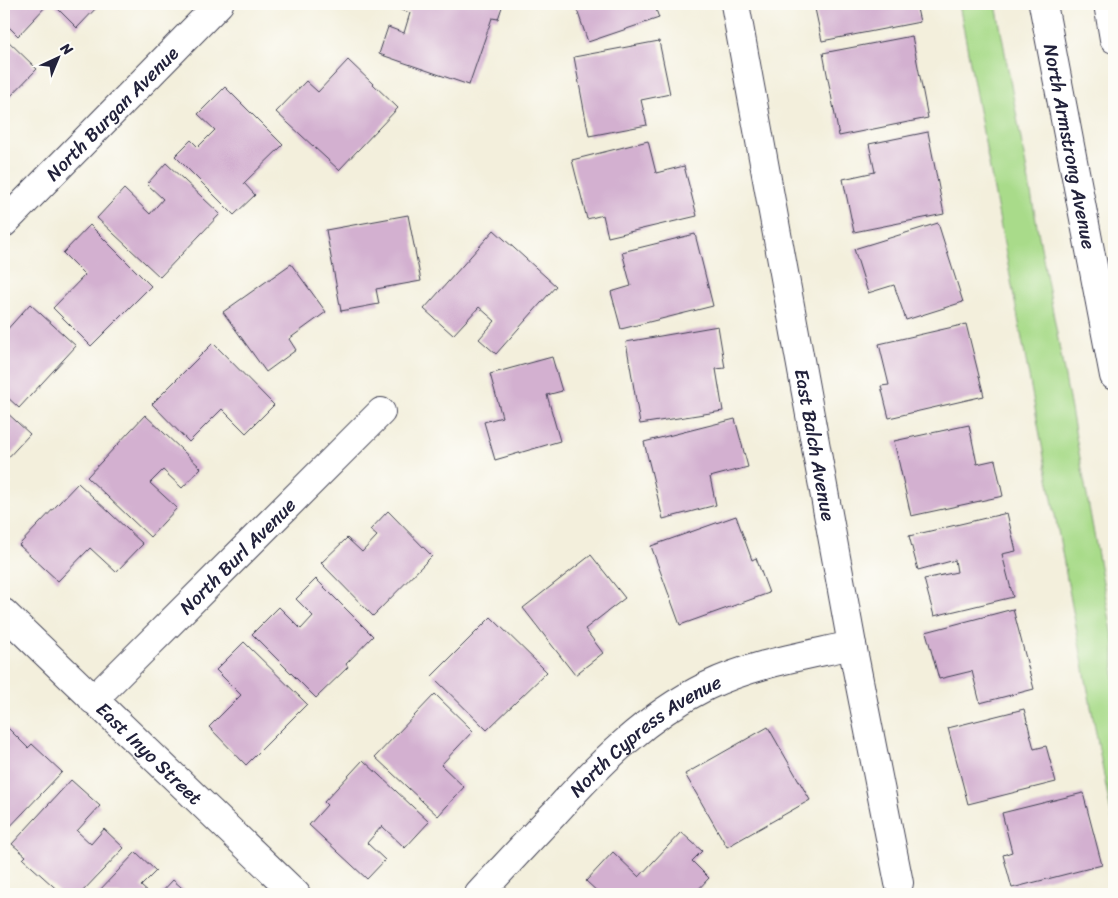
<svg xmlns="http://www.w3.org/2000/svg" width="1118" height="898" font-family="Sriracha,sans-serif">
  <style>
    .green { fill: #a9db8a; stroke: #667e62 }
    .building { fill: #d3b0d0 }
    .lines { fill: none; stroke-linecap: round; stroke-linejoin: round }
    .minor-casing { stroke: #414153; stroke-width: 30 }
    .minor { stroke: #fff; stroke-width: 28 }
    .labels { text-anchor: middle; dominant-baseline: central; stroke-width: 5; stroke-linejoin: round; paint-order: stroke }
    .street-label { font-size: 19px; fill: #22223b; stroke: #fdfcf7 }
  </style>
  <rect width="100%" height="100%" fill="#fdfcf7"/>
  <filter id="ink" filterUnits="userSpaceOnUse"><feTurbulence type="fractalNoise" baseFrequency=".02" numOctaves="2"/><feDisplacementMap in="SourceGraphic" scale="10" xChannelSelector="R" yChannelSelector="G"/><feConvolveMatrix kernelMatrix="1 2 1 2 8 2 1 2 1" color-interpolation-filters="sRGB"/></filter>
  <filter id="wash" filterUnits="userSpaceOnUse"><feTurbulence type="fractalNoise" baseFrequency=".0096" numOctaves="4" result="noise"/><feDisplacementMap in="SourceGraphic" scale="20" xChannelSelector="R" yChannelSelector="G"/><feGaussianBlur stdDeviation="1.12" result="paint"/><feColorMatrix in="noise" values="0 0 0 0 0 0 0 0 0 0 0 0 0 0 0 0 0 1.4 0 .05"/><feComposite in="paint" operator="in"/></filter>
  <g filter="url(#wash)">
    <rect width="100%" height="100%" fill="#f3efdc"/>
    <!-- green -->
    <path class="green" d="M959,4H996L1114,642V829Z"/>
    <g id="blocks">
      <!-- building -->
      <path class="building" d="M4,4H48L18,36L4,22Z
        M53,4H100L77,28Z
        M384,4H503L498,19L492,18L469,85L379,54L388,27L404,33L410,13Z
        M575,4H654L659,18L588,42Z
        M814,4H916L920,22L822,41Z
        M912,36L928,118L839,136L823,53Z
        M4,37L37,69L7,100L4,97Z
        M659,41L670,94L641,100L647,125L589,136L574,57Z
        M348,60L398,108L339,170L276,112L306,81L318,92Z
        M225,87L283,145L244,183L255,195L234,215L175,156L191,140L198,147L215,130L198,114Z
        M928,132L944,214L854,232L843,179L875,172L869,144Z
        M648,141L656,173L684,166L697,216L608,237L603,215L587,219L572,160Z
        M166,163L220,214L160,277L97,218L124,189L150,214L163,199L147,184Z
        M408,215L421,281L376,289L379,304L341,311L326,230Z
        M938,223L963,302L906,320L894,285L868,293L854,249Z
        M90,225L151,286L91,346L53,308L85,275L63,253Z
        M494,230L556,286L496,354L479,339L495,321L479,307L453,335L424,309Z
        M695,234L713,306L621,329L611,292L631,286L622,252Z
        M291,264L326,312L289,339L296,350L266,372L223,312Z
        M30,304L76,346L19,408L4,394V333Z
        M966,324L984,396L889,418L881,386L889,385L879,344Z
        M718,326L725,368L716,369L723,411L640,424L626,342Z
        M213,343L274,405L246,433L222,409L189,442L152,404Z
        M552,357L562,391L547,395L560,441L495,460L484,422L502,417L490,374Z
        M4,410L30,434L4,462Z
        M145,415L201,468L182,488L163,470L150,483L177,508L150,537L87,477Z
        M735,419L748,467L710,477L716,505L663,519L644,442Z
        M969,425L977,464L995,460L1003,496L911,516L894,441Z
        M78,483L143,544L116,572L90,548L58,581L19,545Z
        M388,511L432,556L373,616L321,563L347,538L362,552L377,536L370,530Z
        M1007,513L1016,551L1002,554L1013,597L934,616L924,579L957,572L955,560L918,570L909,536Z
        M736,516L752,560L756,558L769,593L680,625L651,546Z
        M591,555L625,598L585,629L603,653L575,675L523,608Z
        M316,579L373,636L346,664L348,667L316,698L252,634L279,607L301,629L313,616L296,599Z
        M1013,609L1034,689L980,703L972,671L939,679L926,632Z
        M491,617L547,672L487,730L432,676Z
        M244,642L307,704L246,765L209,727L241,695L216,670Z
        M435,694L473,731L441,765L464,787L438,816L375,757Z
        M1024,709L1034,749L1046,746L1056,782L968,804L948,728Z
        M4,724L28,748L32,744L62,772L4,833Z
        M768,727L810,800L727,847L685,774Z
        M363,760L429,822L405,848L382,826L367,843L385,860L367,879L309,825L327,805L324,802Z
        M71,780L100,806L77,831L91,844L104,829L124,848L80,894H62L23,859L26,856L12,844Z
        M1083,793L1102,865L1012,888L1003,855L1012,852L1002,813Z
        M681,832L702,851L692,861L709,878L694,894H600L586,881L613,852L639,877Z
        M136,852L156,871L141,886L150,894H96Z
        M173,880L189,894H160Z"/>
    </g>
  </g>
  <g filter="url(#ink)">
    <use href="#blocks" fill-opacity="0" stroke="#414153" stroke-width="1"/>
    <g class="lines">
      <!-- minor casing -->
      <g class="minor-casing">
        <g id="minor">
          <path id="s1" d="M735,4L852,645L899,883"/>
          <path id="s2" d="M1043,4L1114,376"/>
          <path d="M1108,4L1114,39"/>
          <path id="s3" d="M4,223L219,4"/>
          <path id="s4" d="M4,613L296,894"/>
          <path id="s5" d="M93,700L381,412"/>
          <path id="s6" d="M479,894C504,867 529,840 554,814C599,764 646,716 707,686C752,664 804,656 852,645"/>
        </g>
      </g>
      <!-- minor -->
      <use href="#minor" class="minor"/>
    </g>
  </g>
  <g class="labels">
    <!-- street labels -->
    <g class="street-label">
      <text stroke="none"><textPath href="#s3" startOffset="154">North Burgan Avenue</textPath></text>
      <text stroke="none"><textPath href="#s2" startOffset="145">North Armstrong Avenue</textPath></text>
      <text stroke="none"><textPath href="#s1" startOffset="448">East Balch Avenue</textPath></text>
      <text stroke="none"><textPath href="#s5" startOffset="204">North Burl Avenue</textPath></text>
      <text stroke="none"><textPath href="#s6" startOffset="231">North Cypress Avenue</textPath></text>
      <text stroke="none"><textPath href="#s4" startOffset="202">East Inyo Street</textPath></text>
    </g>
  </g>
  <!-- margin -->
  <rect width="1118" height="898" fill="none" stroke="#fdfcf7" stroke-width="20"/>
  <!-- north arrow -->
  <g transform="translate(58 58) rotate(44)" stroke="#fdfcf7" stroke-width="4" paint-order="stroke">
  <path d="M0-4L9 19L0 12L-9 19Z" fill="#22223b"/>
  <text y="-8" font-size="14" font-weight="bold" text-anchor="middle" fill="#22223b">N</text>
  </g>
</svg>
